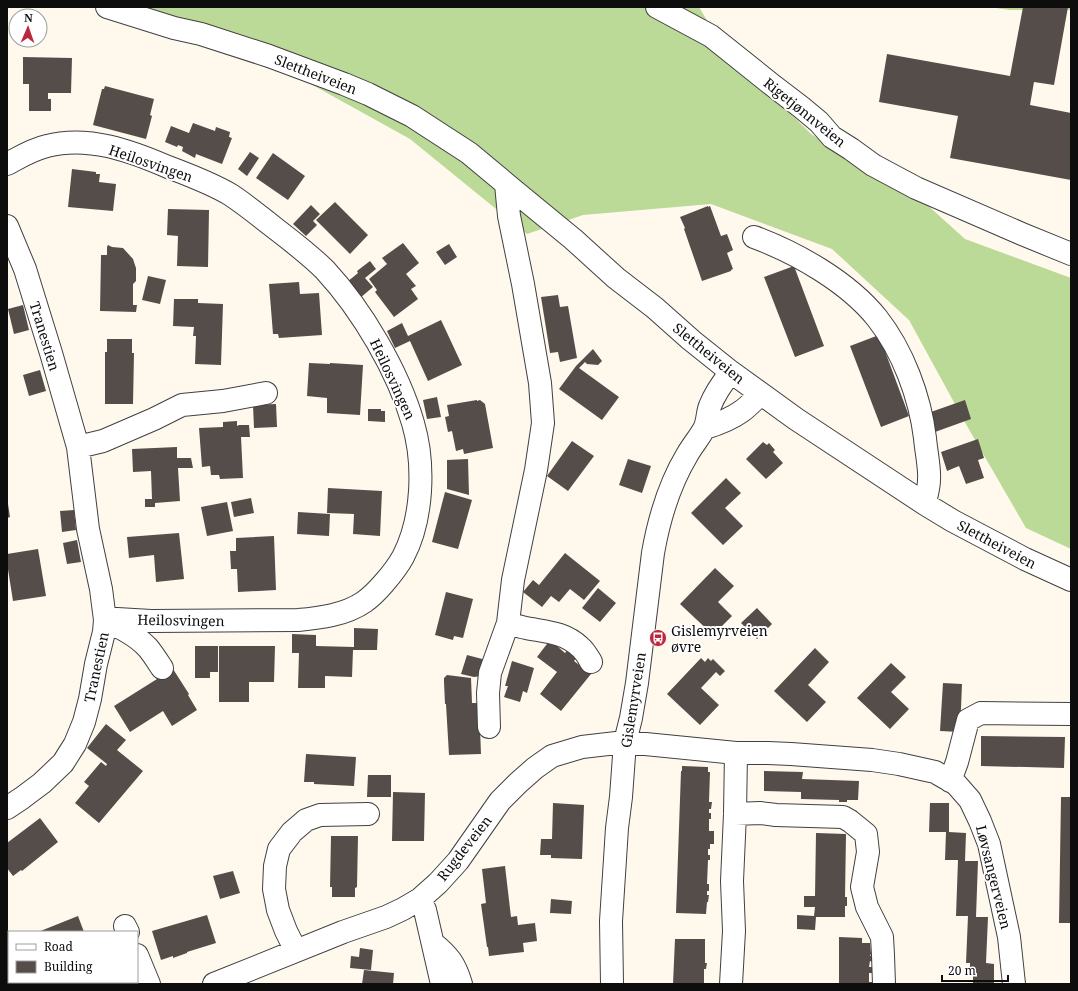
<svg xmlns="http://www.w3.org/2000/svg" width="1078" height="991" font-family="'Noto Serif',serif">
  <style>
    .forest { fill: #bbd997 }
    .building { fill: #554d49 }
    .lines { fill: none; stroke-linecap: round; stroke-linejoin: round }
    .minor-casing { stroke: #404040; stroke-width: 24 }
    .minor { stroke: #fff; stroke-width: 22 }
    .labels { text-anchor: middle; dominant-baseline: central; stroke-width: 4; stroke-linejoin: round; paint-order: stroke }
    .street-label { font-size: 14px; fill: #0d0d0d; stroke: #fff }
    .poi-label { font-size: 14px; fill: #0d0d0d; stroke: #fff; text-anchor: start }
  </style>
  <rect width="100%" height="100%" fill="#fff9ed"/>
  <!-- forest -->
  <path class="forest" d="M96,7H699L721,44L811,134L924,202L965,239L1071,278V549L1026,528L967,426L909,320L832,249L711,204L583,215L527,234L410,139L300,78L176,36Z
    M989,7H1071V10H1010Z"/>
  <!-- building -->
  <path class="building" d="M1023,7H1068L1054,85L1034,82L1030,105L1071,113V180L950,158L958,116L879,102L887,54L1010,76Z
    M23,57L72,58L71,93H48V99H51V111H29V84H23Z
    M105,86L154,99L150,115L152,116L146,139L93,125L102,89H104Z
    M193,123L215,131L216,127L230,132L229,137L232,138L222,164L196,154L195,158L182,151L183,147L178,145L177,147L165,142L171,126L189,133Z
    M250,152L259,158L247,176L238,169Z
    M273,153L305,176L288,200L256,178Z
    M72,169L96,172V174H100L99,182L116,184L113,211L68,207Z
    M335,202L368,235L350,254L316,220Z
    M311,205L320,214L313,221L317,225L306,236L293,224Z
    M708,206V207L710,206L721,236L727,234L733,250L727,253L733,269L731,270V271L702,281L684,229L685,228L680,217Z
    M168,209L209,210L208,267L177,266L178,236L167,235Z
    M403,243L419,263L406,274L416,286L411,289L418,299L394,317L375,292L377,290L369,279L387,264L382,258Z
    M449,244L457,257L445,265L436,252Z
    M108,245L112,247L123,248L133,259L136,268V281L133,284V305H137L136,312L100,311L101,255H107V247Z
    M370,261L376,269L365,278L373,287L360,298L347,282L358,273L357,271Z
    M794,266L824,346L795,357L764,277Z
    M148,276L166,280L160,304L142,300Z
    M299,282L300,294L319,293L322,335L279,338L278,334H273L269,284Z
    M558,295L560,307L568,306L577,358L560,362L558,352L550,353L541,297Z
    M174,299H198V303L223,304L221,365L195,364L196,336H193L194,327L173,326Z
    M23,305L29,330L14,334L8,309Z
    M441,320L462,365L428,381L410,341L395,348L387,331L402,323L408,336Z
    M879,335L909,416L881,427L850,346Z
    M107,339H132V353H134L133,404H105V352H107Z
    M593,349L602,361L598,365L587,364L585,362L579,368L619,397L602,420L559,389L576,366Z
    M309,363L330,364V363L363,365L360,415L327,413V398L307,396Z
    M40,370L46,391L29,396L23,375Z
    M437,397L441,417L427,419L423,400Z
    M477,400V401L480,400L485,404L493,448L464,454L463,449L456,451L452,431L448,432L445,417L449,416L447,405Z
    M965,400L971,419L935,432L928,413Z
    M276,404L277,427L254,428L253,405Z
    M368,409H381V411H385V422L368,421Z
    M237,421V426L239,425H249L250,437H241L243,478L220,479L219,475H211L210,466L202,467L199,428L223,427V422Z
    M978,439L984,458L978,460L984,478L966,484L959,466L947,471L941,452Z
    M572,441L594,456L568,491L547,476Z
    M763,442L767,445L769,443L775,450L773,452L783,463L766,479L746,459Z
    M177,447V458H191L193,468H178L180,501L155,503V507H145V499H152L151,471L133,472L132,449Z
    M468,459L469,495L447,489V460Z
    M628,459L651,466L642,493L619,485Z
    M726,478L741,493L725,508L743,526L723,545L691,513Z
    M328,488L382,491L380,536L353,534L354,514L327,513Z
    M445,492L472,500L458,549L432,542Z
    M251,498L254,513L234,517L231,502Z
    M227,502L233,531L207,536L201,507Z
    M7,504H8L10,517L7,518Z
    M74,510L76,530L62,532L60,511Z
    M298,512L330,514L329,536L297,534Z
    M179,533L184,579L156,582L154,555L129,558L127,537Z
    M274,536L276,590L238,592L237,569H231L230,551H236V538Z
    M77,540L81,562L67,564L63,543Z
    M38,549L46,596L13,601L7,563V554Z
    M565,553L600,581L584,600L570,589L559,602L551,596L542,607L523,592L533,580L539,585Z
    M715,568L734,586L718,602L732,616L713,635L680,604Z
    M598,588L616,603L600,622L582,608Z
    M446,592L473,599L463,638L454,636L453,640L435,635Z
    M757,608L772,624L757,639L741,623Z
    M354,628L378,629L377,650H353L352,677L325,676V688H298L299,653H292V634L316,635V646L354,647Z
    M550,640L565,653L571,646L581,653L574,661L591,674L561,711L540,694L557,672L537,657Z
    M195,646H218V672H210V678H195Z
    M219,646H275L274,682H249V702H219Z
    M815,648L829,662L808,685L826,702L807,722L774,691Z
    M467,655L486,660L482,676L474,677L461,674Z
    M701,658L705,662L708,658L711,661L713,659L725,671L720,676L716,672L701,688L719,705L700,725L667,694Z
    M512,661L534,668L527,693L523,691L520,702L504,697L508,686H505Z
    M891,663L906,677L891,692L909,709L890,729L857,698Z
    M173,669L189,694L188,695L197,710L172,726L163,711L130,732L114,706Z
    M447,675L471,678L472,703H479L481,754L449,755L446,704H445L444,682V678Z
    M943,683L962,684L960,732L940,731Z
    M106,724L126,740L117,750L143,771L99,823L75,803L89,786L84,782L101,762L106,766L107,764L87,748Z
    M981,736L1065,737L1064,768L981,766Z
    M306,754L356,757L354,786L314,784V782H304Z
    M682,766L708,767V772H710L709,802H712L711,809H709V813H711V819H709V831H714V844H710V849H708V855H710V860H708L707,884H709V891H707V895H709L708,902H707L706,914L676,913L681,771H682Z
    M764,771L803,772L802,779L859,781L858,800H847V802H839V800L801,799V792L764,791Z
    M368,775H391V797H367Z
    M393,792L425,793L424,841H392Z
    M1061,797H1071V923H1059Z
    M553,803L584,805L582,859L551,858V855H540L541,839H552Z
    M930,803H949V832L966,833L965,861H978L976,917H988L986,963L994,964V984H973V971H970V963H966L968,916H956L958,860H945L946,832H929Z
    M40,818L58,842L22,871L21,870L13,876L7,868V843Z
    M816,833L846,834L845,897H847V906H845V917H816L815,930L797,929V915L814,916L815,907H804V896H815Z
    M331,836H358L357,887L355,888V897H332V887H330Z
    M505,866L511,917L517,916L518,925L535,923L537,941L523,943L524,952L489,956L488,947H487L481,904L486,903L482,869Z
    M233,871L240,893L220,899L213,876Z
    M551,899L572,901L571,914L550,913Z
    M207,915L216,943L187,952V953L173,958V956L161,960L152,931Z
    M78,916L84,932H38Z
    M839,937L862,938V943H870L871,954L870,956H873V962L870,961L869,967H874V973H869V982H872V975L876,974V984H839Z
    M675,939H705V963H707L706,969H704V984H673Z
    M360,948L373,950L371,970L350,968L351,956L359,957Z
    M364,970L394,973L393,984H362Z"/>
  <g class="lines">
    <!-- minor casing -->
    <g class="minor-casing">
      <path id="minor" d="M107,7L174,28L201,34L269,56L344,84L368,94L412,116L469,153L523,198L573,239L616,278L655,308L691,340L731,372L796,419L925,504L953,521L1025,559L1071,580
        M657,7L711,36L771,84L801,107L819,122L832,137L851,149L873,165L916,188L1022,234L1071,254
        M7,164C20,157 33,149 47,146C88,135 131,151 168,167C189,175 211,183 231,195C246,205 261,217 276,229C293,242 310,255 325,270C362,310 398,371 413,423C425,464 423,519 403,557C398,566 391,575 384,583C378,590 371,597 364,602C345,615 320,618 298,620L151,621L117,619L105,620
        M7,226L25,269L51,353L78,447L88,529L101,589L105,620L104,632L96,664L90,699L84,722L75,744L63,763L42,783L22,798L7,808
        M754,237C797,253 848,282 877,318C903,351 920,397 925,438C926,451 930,468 929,480C929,488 926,496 925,504
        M705,428C718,424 731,419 742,411C749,406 755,399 761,394
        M78,447L103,441L154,419L182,405L223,401L266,393
        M106,621C121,628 136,635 148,648C153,654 158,662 162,668
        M508,623C514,625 520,627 526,628C546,632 564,632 580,647C585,651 588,657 591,662
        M489,727L488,693L490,673L508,623L513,580L536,470L543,423L540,383L523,284L509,216L506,184
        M950,781L957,762L968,720L981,713L1071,714
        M735,814L760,813L776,815L843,817L850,821L866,834L868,852L862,887L867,907L882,937L883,955L884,984
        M420,899L425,910L442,984
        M125,926L128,932
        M433,943C449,956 455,964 461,984
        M296,951L286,931L278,910L274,889L275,866L279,849L292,832L306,820L320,815L368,814
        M137,955L149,984
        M214,984L343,932L386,917L403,909L420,899L438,883L458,861L500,801L518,783L535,768L552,756L582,747L625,742L736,753H768L791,754L872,760L899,764L935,772L956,784L970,800L980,821L989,844L1009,937L1014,984
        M612,984L611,921L617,828L621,797L625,742L631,718L637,683L653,553C659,519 669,485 687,455C692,446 699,438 704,429C708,422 707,413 710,406C715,393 723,382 731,372
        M731,984L734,931L732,881L735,814L736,753"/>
    </g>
    <!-- minor -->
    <use href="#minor" class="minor"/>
  </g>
  <!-- icons -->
  <defs>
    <g id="bus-disc" transform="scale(0.9)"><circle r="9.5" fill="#bb273d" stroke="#fff"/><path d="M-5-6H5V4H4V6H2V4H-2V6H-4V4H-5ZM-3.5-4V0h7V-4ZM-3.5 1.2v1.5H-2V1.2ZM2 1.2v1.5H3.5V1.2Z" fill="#fff"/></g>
  </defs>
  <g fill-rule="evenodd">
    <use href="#bus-disc" x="658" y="638"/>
  </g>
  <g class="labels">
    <!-- street labels -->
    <g class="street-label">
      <text transform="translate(316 74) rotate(21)">Slettheiveien</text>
      <text transform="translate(805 112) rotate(39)">Rigetjønnveien</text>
      <text transform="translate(151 163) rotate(19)">Heilosvingen</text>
      <text transform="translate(45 336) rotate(73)">Tranestien</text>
      <text transform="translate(709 353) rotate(39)">Slettheiveien</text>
      <text transform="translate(393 379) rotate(65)">Heilosvingen</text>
      <text transform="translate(997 544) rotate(28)">Slettheiveien</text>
      <text transform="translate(181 620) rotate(1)">Heilosvingen</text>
      <text transform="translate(96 667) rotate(-78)">Tranestien</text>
      <text transform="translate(633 700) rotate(-81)">Gislemyrveien</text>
      <text transform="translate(464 848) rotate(-52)">Rugdeveien</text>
      <text transform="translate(994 877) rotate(76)">Løvsangerveien</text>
    </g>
    <!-- poi labels -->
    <g class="poi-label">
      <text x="671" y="630">Gislemyrveien<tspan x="671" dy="16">øvre</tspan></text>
    </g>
  </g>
  <!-- border -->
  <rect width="1078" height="991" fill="none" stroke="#0d0d0d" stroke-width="16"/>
  <!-- legend -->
  <rect x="8" y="931" width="130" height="52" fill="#ffffff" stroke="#9e9e9e"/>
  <rect x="16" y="944" width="20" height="6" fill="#ffffff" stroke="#9e9e9e"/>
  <text x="44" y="951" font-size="12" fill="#0d0d0d">Road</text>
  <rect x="16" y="961" width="20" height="12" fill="#554d49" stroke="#9e9e9e"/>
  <text x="44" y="971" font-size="12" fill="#0d0d0d">Building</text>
  <!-- north arrow -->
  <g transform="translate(28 28) rotate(2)"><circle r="19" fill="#ffffff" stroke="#9e9e9e"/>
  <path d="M0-3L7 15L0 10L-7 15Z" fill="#bb273d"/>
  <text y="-6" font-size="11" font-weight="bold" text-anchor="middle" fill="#0d0d0d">N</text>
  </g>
  <!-- scale -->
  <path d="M942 975v6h66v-6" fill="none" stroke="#0d0d0d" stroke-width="2"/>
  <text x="948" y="975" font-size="12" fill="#0d0d0d" stroke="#ffffff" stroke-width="3" paint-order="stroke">20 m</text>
</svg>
